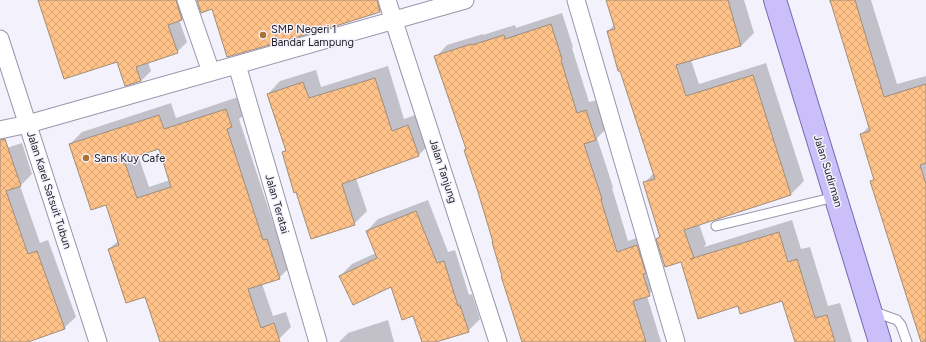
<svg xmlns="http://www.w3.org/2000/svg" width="926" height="342" font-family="Figtree,sans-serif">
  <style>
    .shadow { fill: #0003; fill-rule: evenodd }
    .building { fill: url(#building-cross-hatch); stroke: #a08d7c; fill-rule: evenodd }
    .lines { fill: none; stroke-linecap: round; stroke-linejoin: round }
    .service-casing { stroke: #9895ac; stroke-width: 11 }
    .minor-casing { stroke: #9895ac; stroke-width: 19 }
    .primary-casing { stroke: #786aae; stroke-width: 24 }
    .service { stroke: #fff; stroke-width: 9 }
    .minor { stroke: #fff; stroke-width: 17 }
    .primary { stroke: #cbbffa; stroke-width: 22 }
    .poi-dot { fill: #ac7133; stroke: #f3f2fc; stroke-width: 1.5 }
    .labels { text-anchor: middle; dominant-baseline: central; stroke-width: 3; stroke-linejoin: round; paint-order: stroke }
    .poi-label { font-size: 11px; fill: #1f1d26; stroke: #f3f2fc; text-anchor: start }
    .street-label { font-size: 11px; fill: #1f1d26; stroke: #f3f2fc }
  </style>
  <defs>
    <pattern id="building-cross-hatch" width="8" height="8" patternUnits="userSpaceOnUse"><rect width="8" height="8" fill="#ffc289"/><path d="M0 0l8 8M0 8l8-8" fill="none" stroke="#daa676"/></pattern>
  </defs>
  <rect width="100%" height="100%" fill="#f3f2fc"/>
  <!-- shadow -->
  <path class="shadow" d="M39,0H188L192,9L182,19L179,20L187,42L177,52L148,62L151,71L141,81L117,60Z
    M198,0H389L390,2L380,11L326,28L212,8Z
    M607,0H744L754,33L741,46L691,60L699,84L766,63L804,181L791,194L699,224L706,244L704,247L792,220L801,249L810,247L828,306L840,303L852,342H796L783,300L739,305L681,261L657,239L661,235L644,183L654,173L608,31L615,24Z
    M829,0H871L897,84L926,76V342H922L872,182L874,179L861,135L869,126L832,3L830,4Z
    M562,13L573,47L572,48L589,102L598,100L607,128L597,138L613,187L612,188L628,241L648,234L660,283L647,296L661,342H525L466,149L436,57L447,45L483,34V35L515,25L516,28Z
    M388,66L404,119L421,113L431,142L419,155L356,178L367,211L354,224L283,153L286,149L268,94L280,81L316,70L321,87Z
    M238,97L244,115L239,119L275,229L279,227L291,266L279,278L262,284L273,316L286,312L291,327L279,339L273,342H161L145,295L109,249L119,240L107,204L70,144L82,132L171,103L176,118ZM159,148L170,180L149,187L138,155Z
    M22,143L32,174L20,186L40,243L48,240L76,317L64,328L24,342H0V150Z
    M428,200L448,252L455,250L469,295L472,294L480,319L468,331L433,342H423L414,315L392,285L340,276L352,264L376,253L367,231L378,219Z
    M388,320L394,342H339L348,333Z"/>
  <!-- building -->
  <path class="building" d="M38,0H176L182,20L168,25L178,53L136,67L141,81L125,86L117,62L64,79Z
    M197,0H377L380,12L326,29L227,57L212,9L201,13Z
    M606,0H728L741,46L676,65L686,96L753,75L791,195L684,230L694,258L690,259L779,232L788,262L797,259L815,318L827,315L835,342H795L782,301L740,314L738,306L698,319L681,262L665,267L656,239L660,237L643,182L655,179L620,71H618L607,31L615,29Z
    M830,0H855L884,97L926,84V163L920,165L926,184V342H921L870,181L874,180L860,134L870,131Z
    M551,24L562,59L561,60L577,113L586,110L596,140L584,144L602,199L601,200L617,252L637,245L646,273L643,274L650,296L633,301L646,342H522L501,276H502L492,242H493L478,192L464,150L466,149L434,56L471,44L472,45L504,35L505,39Z
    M375,78L392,131L408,125L419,156L342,184L355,225L311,239L296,192L294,193L282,152L286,151L267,94L303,82L309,98Z
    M226,109L232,127L227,129L263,240L267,239L280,279L248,289L261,328L274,323L280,342H160L145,297L126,303L108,249L119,245L106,205L91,210L69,144L159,115L164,129ZM159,149L171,187L137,198L124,160Z
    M5,139L21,186L6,191L28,254L37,251L65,329L28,342H0V140Z
    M416,211L437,263L444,261L458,306L460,305L469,332L436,342H422L413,316L402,320L391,287L353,305L339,276L377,258L366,231Z"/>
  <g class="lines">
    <!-- service casing -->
    <g class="service-casing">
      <path id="service" d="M716,226L835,197
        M872,311L897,320L901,325L907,342"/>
    </g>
    <!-- minor casing -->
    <g class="minor-casing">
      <path id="minor" d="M186,0L211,72
        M387,0L498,342
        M576,0L676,342
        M0,39L98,342
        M237,65L318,342
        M0,130L28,124L465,0"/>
    </g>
    <!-- primary casing -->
    <g class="primary-casing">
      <path id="primary" d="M775,0L880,342"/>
    </g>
    <!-- service -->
    <use href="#service" class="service"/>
    <!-- minor -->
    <use href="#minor" class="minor"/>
    <!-- primary -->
    <use href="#primary" class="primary"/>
  </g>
  <!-- markers -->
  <g class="poi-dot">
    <circle cx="263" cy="35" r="4"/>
    <circle cx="86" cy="158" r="4"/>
  </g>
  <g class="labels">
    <!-- poi labels -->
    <g class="poi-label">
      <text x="271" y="29">SMP Negeri 1<tspan x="271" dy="13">Bandar Lampung</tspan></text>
      <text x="94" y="158">Sans Kuy Cafe</text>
    </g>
    <!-- street labels -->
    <g class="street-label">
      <text transform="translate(443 171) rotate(72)">Jalan Tanjung</text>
      <text transform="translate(828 171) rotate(73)">Jalan Sudirman</text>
      <text transform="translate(49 190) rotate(72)">Jalan Karel Satsuit Tubun</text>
      <text transform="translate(277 204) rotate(74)">Jalan Teratai</text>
    </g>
  </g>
</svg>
